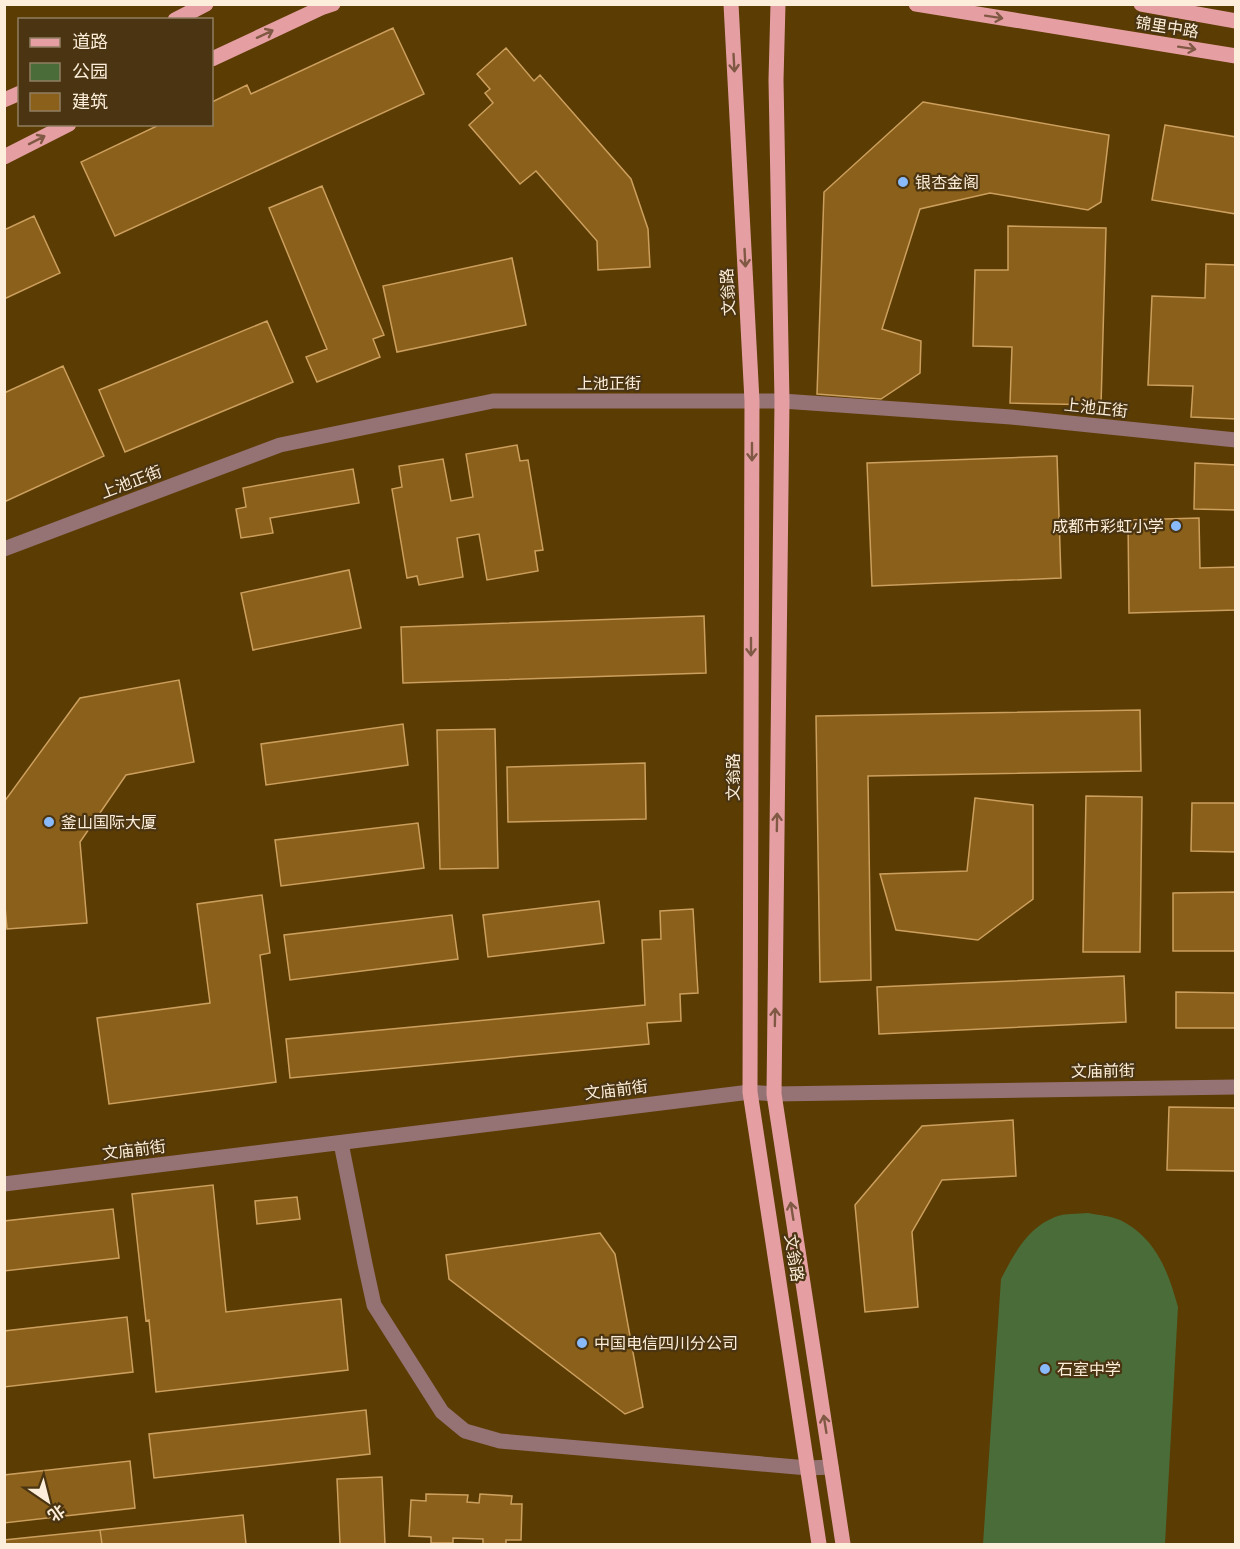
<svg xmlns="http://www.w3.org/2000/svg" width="1240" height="1549" font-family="'DejaVu Sans','Noto Sans SC',sans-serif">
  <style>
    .green { fill: #4a6c38 }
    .building { fill: #8a601a; stroke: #cc9f5e; stroke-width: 1.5 }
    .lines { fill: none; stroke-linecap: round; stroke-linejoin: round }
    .minor { stroke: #957274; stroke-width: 15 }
    .major { stroke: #e59fa3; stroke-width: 15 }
    .oneway { stroke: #805944 }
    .poi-dot { fill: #88bafc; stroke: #4a3411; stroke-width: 2 }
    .labels { text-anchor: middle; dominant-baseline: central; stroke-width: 4.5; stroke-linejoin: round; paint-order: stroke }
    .street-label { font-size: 16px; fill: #fceeda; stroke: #4a3411 }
    .poi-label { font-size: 16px; fill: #fceeda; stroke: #4a3411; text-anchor: start }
  </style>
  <rect width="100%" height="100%" fill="#5b3c03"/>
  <!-- green -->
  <path class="green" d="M1088,1213C1098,1215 1111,1216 1120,1220C1156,1238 1168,1271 1178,1307L1165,1544H983L1001,1279C1014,1254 1027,1228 1055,1217C1065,1213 1078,1214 1088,1213Z"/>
  <!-- building -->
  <path class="building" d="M393,28L424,94L115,236L81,162L161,124H212V102L247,85L251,94Z
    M506,48L534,81L540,75L631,179L648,229L650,267L598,270L597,241L536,171L520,184L469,125L493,103L485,93L490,89L477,74Z
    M923,102L1109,135L1101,202L1088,210L990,193L920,209L882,329L921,341L920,373L881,399L817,394L824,192Z
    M1165,125L1236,137V214L1152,200Z
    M322,186L384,335L373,339L380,357L317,382L306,357L327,349L269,208Z
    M34,216L60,273L4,299V230Z
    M1008,226L1106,228L1101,405L1010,403L1012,347L973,346L975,270H1008Z
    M512,258L526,325L397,352L383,286Z
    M1206,264L1236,265V419L1191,417L1193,386L1148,385L1152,296L1205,298Z
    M267,321L293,382L125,452L99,390Z
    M63,366L104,456L4,502V393Z
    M517,445L520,461L528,460L543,550L535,551L538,571L487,580L479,534L457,538L463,577L419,585L417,576L407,578L392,489L402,487L399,466L443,459L451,501L473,497L466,454Z
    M1057,456L1061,578L872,586L867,463Z
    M1195,463L1236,465V510L1194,509Z
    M353,469L359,503L270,518L273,533L241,538L236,509L246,507L243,488Z
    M1199,518L1200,568L1236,567V610L1129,613L1128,520Z
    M349,570L361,628L253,650L241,593Z
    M704,616L706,673L403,683L401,627Z
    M179,680L194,762L126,775L80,842L87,923L7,929L4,895V802L80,698Z
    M1140,710L1141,771L868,776L871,980L820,982L816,716Z
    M403,724L408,765L266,785L261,744Z
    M495,729L498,868L440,869L437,730Z
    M645,763L646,819L508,822L507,767Z
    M1086,796L1142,797L1140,952H1083Z
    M975,798L1033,805V899L978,940L896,930L880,874L967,871Z
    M1192,803H1236V852L1191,851Z
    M418,823L424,868L281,886L275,840Z
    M1236,892V951H1173V893Z
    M262,895L270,953L260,955L276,1082L109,1104L97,1018L210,1003L197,904Z
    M599,901L604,943L488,957L483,915Z
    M693,909L698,993L680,994L681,1021L647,1023L649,1044L290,1078L286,1039L645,1005L642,940L661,939L660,911Z
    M452,915L458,959L290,980L284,935Z
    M1124,976L1126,1022L879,1034L877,987Z
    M1176,992L1236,993V1028H1176Z
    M1169,1107L1236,1108V1171L1167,1170Z
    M1013,1120L1016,1176L942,1180L912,1232L918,1307L865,1312L855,1205L922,1126Z
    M213,1185L226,1312L341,1299L348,1370L156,1392L149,1320L146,1321L132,1194Z
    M297,1197L300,1219L257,1224L255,1201Z
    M113,1209L119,1258L4,1271V1221Z
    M600,1233L615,1254L643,1407L625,1414L449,1279L446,1255Z
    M127,1317L133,1372L4,1387V1331Z
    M366,1410L370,1454L154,1478L149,1434Z
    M130,1461L135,1508L4,1523V1475Z
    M382,1477L385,1544H340L337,1479Z
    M426,1494L468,1495L467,1502L479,1503L480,1494L512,1496L511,1504H522L521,1540H506V1544H483V1539L453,1538V1543H431V1537L409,1536L411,1500L426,1501Z
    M243,1515L246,1544H102L100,1530Z
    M100,1530L102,1544H4V1540Z"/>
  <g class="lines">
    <!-- minor -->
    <path class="minor" d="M4,549L280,445L493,401H782L1011,417L1236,440
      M341,1143L365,1264L374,1305L442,1412L465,1431L500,1441L808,1468L831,1467
      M4,1184L750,1092L774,1094L1236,1087"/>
    <!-- major -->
    <path class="major" d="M731,4L752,401L750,1092L819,1544
      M778,4L776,80L782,401L774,1094L843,1544
      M916,4L1236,56
      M1141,4L1236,21
      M175,20L206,4
      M212,59L321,8L333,4
      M4,100L20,93
      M4,157L69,124"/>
  </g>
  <!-- one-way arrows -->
  <defs><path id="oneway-shaft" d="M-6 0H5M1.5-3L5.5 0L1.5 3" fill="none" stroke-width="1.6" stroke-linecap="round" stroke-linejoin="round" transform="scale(1.5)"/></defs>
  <g class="oneway">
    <use href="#oneway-shaft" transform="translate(994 17) rotate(9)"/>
    <use href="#oneway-shaft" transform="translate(265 34) rotate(-25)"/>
    <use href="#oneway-shaft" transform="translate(1187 48) rotate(9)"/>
    <use href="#oneway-shaft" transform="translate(734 63) rotate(87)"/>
    <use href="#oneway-shaft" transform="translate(37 140) rotate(-27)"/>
    <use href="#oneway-shaft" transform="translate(745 258) rotate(87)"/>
    <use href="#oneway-shaft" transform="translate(752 452) rotate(90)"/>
    <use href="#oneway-shaft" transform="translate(751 647) rotate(90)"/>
    <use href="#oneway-shaft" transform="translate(777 822) rotate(-89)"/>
    <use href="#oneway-shaft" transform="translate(775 1017) rotate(-89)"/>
    <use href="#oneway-shaft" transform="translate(792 1211) rotate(-99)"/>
    <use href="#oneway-shaft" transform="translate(825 1424) rotate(-99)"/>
  </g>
  <!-- markers -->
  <g class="poi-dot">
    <circle cx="903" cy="182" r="6"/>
    <circle cx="1176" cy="526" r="6"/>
    <circle cx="49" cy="822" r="6"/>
    <circle cx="582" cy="1343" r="6"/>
    <circle cx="1045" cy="1369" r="6"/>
  </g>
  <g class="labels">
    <!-- street labels -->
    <g class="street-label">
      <text transform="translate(1167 27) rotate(9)">锦里中路</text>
      <text transform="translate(728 292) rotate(-93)">文翁路</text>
      <text x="609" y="383">上池正街</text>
      <text transform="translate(1096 408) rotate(6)">上池正街</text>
      <text transform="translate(131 482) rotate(-21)">上池正街</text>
      <text transform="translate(733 777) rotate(-90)">文翁路</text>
      <text transform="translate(1103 1071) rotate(-1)">文庙前街</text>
      <text transform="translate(616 1090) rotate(-7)">文庙前街</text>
      <text transform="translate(134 1150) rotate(-7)">文庙前街</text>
      <text transform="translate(794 1258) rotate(81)">文翁路</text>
    </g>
    <!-- poi labels -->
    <g class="poi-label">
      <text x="915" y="182">银杏金阁</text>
      <text x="1164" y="526" text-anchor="end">成都市彩虹小学</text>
      <text x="61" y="822">釜山国际大厦</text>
      <text x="594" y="1343">中国电信四川分公司</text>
      <text x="1057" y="1369">石室中学</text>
    </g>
  </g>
  <!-- border -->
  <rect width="1240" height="1549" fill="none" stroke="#fceeda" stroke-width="12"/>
  <!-- legend -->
  <rect x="18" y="18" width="195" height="108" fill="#4a3411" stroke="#917e61" stroke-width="1.5"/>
  <rect x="30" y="38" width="30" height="9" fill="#e59fa3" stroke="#917e61" stroke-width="1.5"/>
  <text x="72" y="48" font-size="18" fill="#fceeda">道路</text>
  <rect x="30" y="63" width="30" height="18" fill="#4a6c38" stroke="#917e61" stroke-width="1.5"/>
  <text x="72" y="78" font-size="18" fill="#fceeda">公园</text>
  <rect x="30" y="93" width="30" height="18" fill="#8a601a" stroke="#917e61" stroke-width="1.5"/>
  <text x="72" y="108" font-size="18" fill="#fceeda">建筑</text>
  <!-- north arrow -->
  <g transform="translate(48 1501) rotate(145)" stroke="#4a3411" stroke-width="4.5" paint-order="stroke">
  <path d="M0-4.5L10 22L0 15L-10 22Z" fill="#fceeda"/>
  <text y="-9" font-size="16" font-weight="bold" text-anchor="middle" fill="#fceeda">北</text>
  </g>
</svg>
